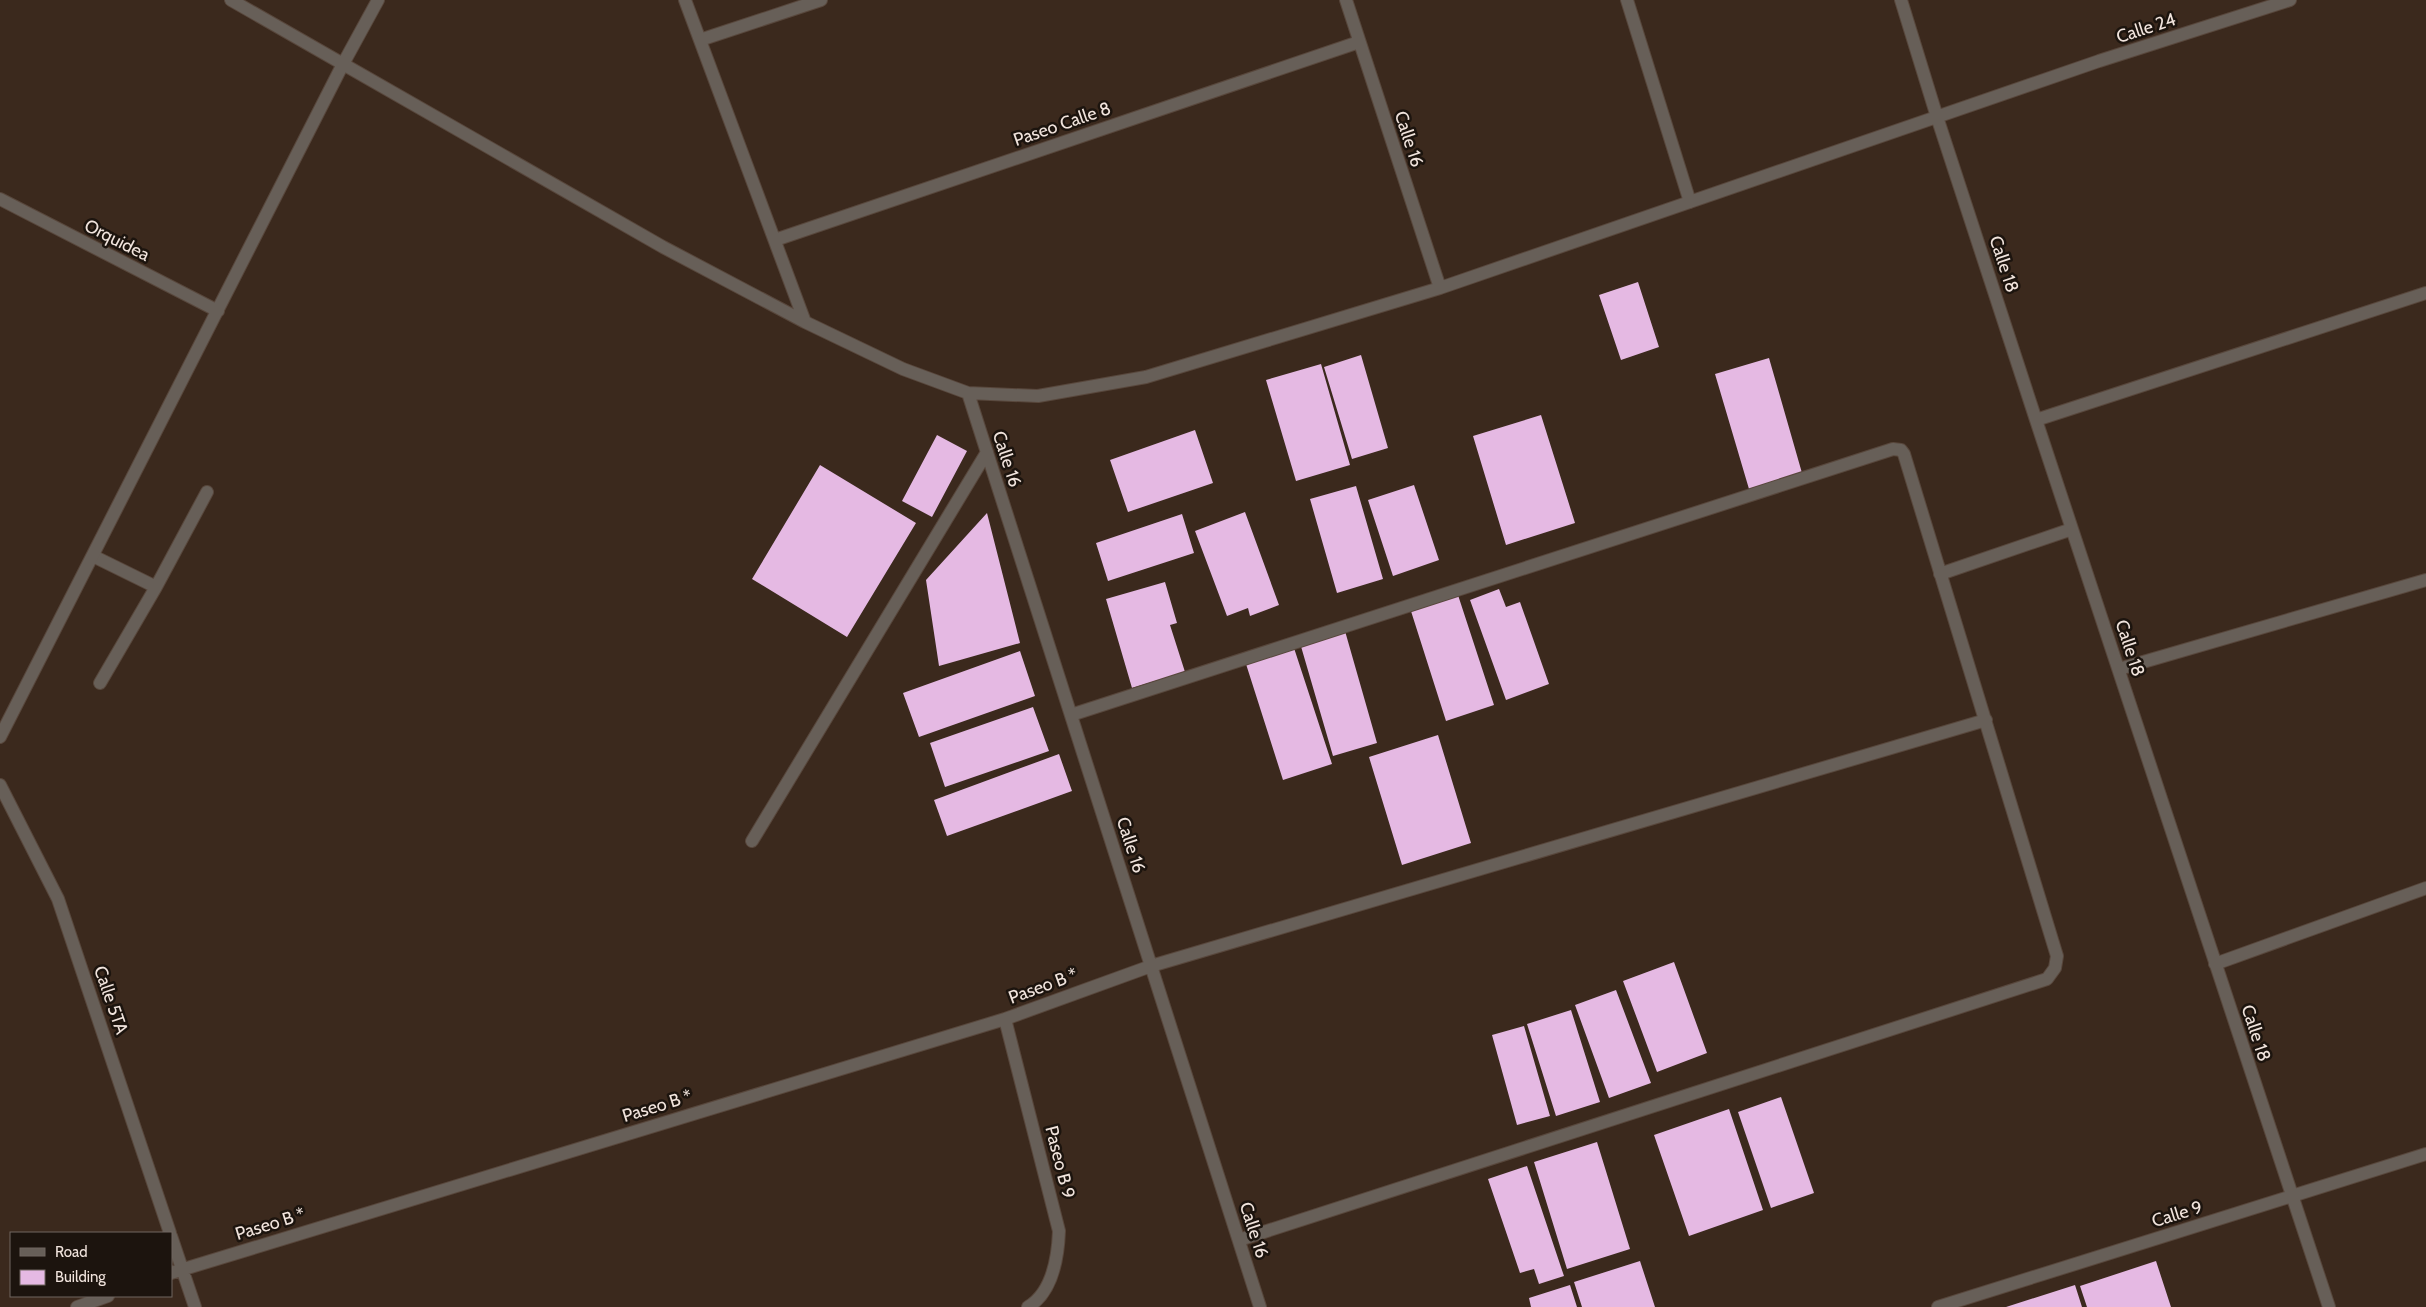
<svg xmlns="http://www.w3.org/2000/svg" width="2426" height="1307" font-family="Cabin,sans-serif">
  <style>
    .building { fill: #e5b9e3 }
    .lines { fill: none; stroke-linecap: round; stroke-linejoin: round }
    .lane-casing { stroke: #58473c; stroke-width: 14 }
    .street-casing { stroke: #58473c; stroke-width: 14 }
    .lane { stroke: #675f58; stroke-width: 12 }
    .street { stroke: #675f58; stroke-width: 12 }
    .labels { text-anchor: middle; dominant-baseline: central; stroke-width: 5; stroke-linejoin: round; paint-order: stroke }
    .street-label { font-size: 18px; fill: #f1e4dd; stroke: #1c140e }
  </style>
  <rect width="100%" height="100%" fill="#3b291d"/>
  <!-- building -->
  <path class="building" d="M1638,282L1659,347L1621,360L1599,295Z
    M1361,355L1388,448L1352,459L1324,367Z
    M1769,358L1802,473L1749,489L1715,374Z
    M1321,364L1350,465L1296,481L1266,380Z
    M1541,415L1575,523L1506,545L1473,436Z
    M1195,430L1213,483L1128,512L1110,460Z
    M937,435L967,451L932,517L902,501Z
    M820,465L916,523L847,637L752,579Z
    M1414,485L1439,560L1393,576L1368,500Z
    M1356,486L1383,579L1337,593L1310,499Z
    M1245,512L1279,605L1250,616L1248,608L1227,616L1195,531Z
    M987,513L1020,643L939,666L926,580Z
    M1182,514L1194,553L1108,581L1096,543Z
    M1165,582L1177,623L1170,625L1185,672L1132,688L1106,599Z
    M1499,589L1506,607L1520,602L1549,684L1506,700L1470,600Z
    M1457,592L1494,705L1446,721L1410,608Z
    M1345,631L1377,743L1333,756L1300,643Z
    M1294,648L1332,764L1283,780L1246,664Z
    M1020,651L1035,696L919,737L903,693Z
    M1033,707L1049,751L945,787L930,743Z
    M1438,735L1471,843L1402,865L1369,757Z
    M1059,754L1072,791L947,836L934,800Z
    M1674,962L1707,1053L1657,1072L1623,981Z
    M1616,990L1651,1083L1609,1098L1575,1005Z
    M1571,1010L1600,1102L1556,1116L1527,1024Z
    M1524,1026L1550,1116L1517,1125L1492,1035Z
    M1781,1097L1814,1193L1771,1208L1738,1112Z
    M1729,1109L1763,1210L1689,1236L1654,1135Z
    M1597,1142L1630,1249L1567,1269L1534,1162Z
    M1527,1166L1564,1276L1539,1284L1534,1269L1520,1273L1488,1179Z
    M1640,1261L1655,1307H1582L1574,1282Z
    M2156,1261L2171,1307H2087L2080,1286Z
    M1570,1285L1577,1307H1531L1529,1298Z
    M2075,1285L2082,1307H2006Z"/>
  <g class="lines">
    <!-- lane casing -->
    <g class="lane-casing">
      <path id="lane" d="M93,556L156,587L207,492
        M100,683L156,587"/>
    </g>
    <!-- street casing -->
    <g class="street-casing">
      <path id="street" d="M231,0L663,247L805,322L903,369L968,393L1038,396L1146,377L1440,288L2099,61L2290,0
        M685,0L805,322
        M1346,0L1440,288
        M1627,0L1690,202
        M1901,0L1937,117L2036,420L2329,1307
        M700,40L821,0
        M0,199L218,311
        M775,240L1359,42
        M968,393L1260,1307
        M2036,420L2426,293
        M1940,574L2072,529
        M2119,669L2426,580
        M1071,715L1893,449L1901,450L1904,454L2057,956L2055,968L2047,979L1239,1240
        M0,737L343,64L378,0
        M0,785L58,899L170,1233
        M752,841L987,452
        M2215,964L2426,888
        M1005,1019L1059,1231C1058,1257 1053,1292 1028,1307
        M171,1236L195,1307
        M171,1273L1005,1019L1151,966L1986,720
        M77,1307L108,1296
        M1938,1307L2426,1154"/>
    </g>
    <!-- lane -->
    <use href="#lane" class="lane"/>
    <!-- street -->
    <use href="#street" class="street"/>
  </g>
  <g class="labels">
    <!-- street labels -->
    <g class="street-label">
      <text transform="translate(2146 28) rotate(-18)">Calle 24</text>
      <text transform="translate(1062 124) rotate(-19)">Paseo Calle 8</text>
      <text transform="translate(1409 139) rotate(72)">Calle 16</text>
      <text transform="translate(117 240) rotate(27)">Orquidea</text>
      <text transform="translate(2004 264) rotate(72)">Calle 18</text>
      <text transform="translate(1007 459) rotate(72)">Calle 16</text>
      <text transform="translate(2130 648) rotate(72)">Calle 18</text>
      <text transform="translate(1131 845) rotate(72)">Calle 16</text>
      <text transform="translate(1043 986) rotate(-20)">Paseo B *</text>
      <text transform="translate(111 1000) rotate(71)">Calle 5TA</text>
      <text transform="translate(2256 1033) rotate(72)">Calle 18</text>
      <text transform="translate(657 1106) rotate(-17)">Paseo B *</text>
      <text transform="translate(1060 1162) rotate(76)">Paseo B 9</text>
      <text transform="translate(2177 1214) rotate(-17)">Calle 9</text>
      <text transform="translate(270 1224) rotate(-17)">Paseo B *</text>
      <text transform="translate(1254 1230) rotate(72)">Calle 16</text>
    </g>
  </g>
  <!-- legend -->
  <rect x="10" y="1232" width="162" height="65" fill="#1c140e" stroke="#716761"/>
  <rect x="20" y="1248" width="25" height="8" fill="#675f58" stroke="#716761"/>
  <text x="55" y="1257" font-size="15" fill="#f1e4dd">Road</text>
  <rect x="20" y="1270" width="25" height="15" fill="#e5b9e3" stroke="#716761"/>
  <text x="55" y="1282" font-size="15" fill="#f1e4dd">Building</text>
</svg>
